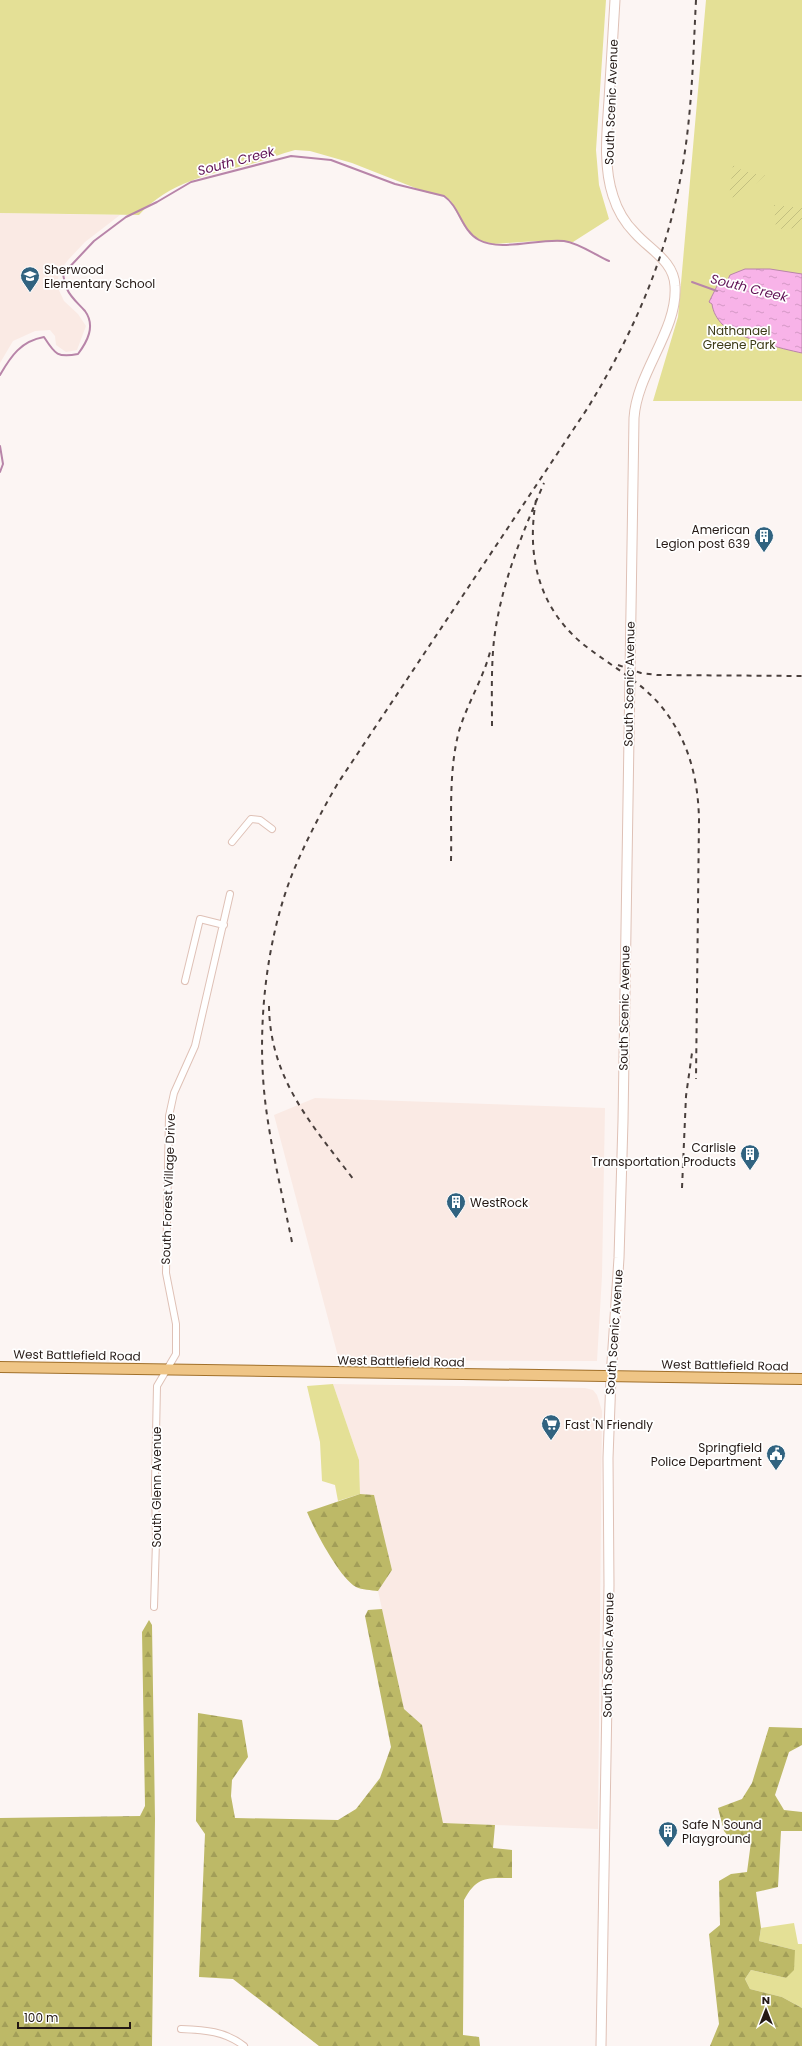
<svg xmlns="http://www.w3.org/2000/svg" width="802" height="2046" font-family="Poppins,sans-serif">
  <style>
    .built { fill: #faeae4 }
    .green { fill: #e4e096 }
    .forest { fill: url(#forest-firs) }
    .garden { fill: url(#garden-furrows) }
    .water { fill: url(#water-ripples); stroke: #b885a9 }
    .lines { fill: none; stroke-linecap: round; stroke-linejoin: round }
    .stream { stroke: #b885a9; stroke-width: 2 }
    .minor-casing { stroke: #dfc1b6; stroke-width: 8 }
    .secondary-casing { stroke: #dfc1b6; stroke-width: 11 }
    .primary-casing { stroke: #a1702a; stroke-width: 12 }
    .minor { stroke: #fff; stroke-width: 6 }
    .secondary { stroke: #fff; stroke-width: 9 }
    .primary { stroke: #efc586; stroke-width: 10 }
    .rail { stroke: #493f3c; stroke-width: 2; stroke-dasharray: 5 5; stroke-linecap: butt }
    .labels { text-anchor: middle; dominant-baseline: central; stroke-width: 3.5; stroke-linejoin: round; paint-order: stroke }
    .street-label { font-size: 12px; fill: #241915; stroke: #fff }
    .poi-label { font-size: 12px; fill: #241915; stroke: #fff; text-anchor: start }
    .park-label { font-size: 12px; fill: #3d3b17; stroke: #fff }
    .water-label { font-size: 13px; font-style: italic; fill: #5f1054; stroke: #fff }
  </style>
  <defs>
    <pattern id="forest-firs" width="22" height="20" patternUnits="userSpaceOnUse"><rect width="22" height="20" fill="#bdb967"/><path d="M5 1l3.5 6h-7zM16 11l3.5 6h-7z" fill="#a29e58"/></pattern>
    <pattern id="garden-furrows" width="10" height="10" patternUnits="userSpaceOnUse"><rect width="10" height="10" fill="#e4e096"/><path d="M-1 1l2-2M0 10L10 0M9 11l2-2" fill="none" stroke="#c3c080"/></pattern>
    <pattern id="water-ripples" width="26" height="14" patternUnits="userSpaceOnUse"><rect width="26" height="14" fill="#f8b3e8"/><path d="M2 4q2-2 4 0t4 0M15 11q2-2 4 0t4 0" fill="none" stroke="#d499c6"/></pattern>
  </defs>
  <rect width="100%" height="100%" fill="#fcf5f3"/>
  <!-- built -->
  <path class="built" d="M0,213L120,215L85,242L68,260L59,272L57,286L64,301L78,314L86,326L77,350L66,352L56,345L55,336L50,330L35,331L13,341L0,363Z
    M315,1098L605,1108L602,1276L597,1361L339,1360L274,1115Z
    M333,1384L585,1388L593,1390L597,1395L602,1411L598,1829L443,1823L422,1725L404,1709L378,1591L392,1570L374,1496L360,1494L359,1460Z"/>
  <!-- green -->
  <path class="green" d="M0,0H606L596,150L599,185L609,219L573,242L536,241L494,244L481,241L471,235L464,226L450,200L444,196L428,193L352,163L310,151L295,150C280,154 266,160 251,164C210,174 169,182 139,215L0,213Z
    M706,0H802V401H653L678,317Z
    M333,1384L359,1460L360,1494L338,1501L335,1485L322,1481L320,1442L307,1386Z
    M794,1923L798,1944H802V2008L782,1997L750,1989L745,1979L751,1970L786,1978L795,1950L759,1941L761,1928Z"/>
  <!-- forest -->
  <path class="forest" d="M360,1494L374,1495L392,1570L378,1591C371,1590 362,1590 356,1587C339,1577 315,1531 307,1512Z
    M382,1609L404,1709L422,1725L443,1823L495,1825L493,1848L512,1850V1878C487,1878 477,1876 464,1900L463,2035L479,2037L480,2046H319L233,1979L199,1977L205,1834L196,1821L198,1713L242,1720L248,1757L232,1780L231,1796L235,1818L338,1820L356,1809L380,1778L391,1747L365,1616L368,1610Z
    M149,1620L152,1625L155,1819L152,2046H0V1818L140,1816L145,1806L142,1632Z
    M769,1727L802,1728V1745L789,1752L775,1795L784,1810L802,1812V1831H781L778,1887L756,1892L761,1928L759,1941L795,1950L794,1970L786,1978L751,1970L745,1979L750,1989L782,1997L802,2008V2046H710L719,2024L709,1934L720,1925L719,1881L731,1874L747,1872L751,1842L734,1843L724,1831L718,1808L742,1799L752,1783Z"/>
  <!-- garden -->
  <path class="garden" d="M733,165C743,172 753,174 765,175C754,185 744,196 729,198Z
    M774,205L802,208V228L776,229Z"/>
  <!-- water -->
  <path class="water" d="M745,269H770L802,274V353C783,349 738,338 723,325C717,319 713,312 712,304L709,302L719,282L726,284L730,275Z"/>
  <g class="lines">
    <!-- stream -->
    <path class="stream" d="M692,282L717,291
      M0,375C11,356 21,341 44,337C55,354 57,358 78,354C87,342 96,326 85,311C79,304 71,298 67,289C65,285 64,279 63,274L94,241L126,217L157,202L191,182L291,156L331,160L395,184L444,196C460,207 461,230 479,240C501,252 539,238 564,241C579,243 595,255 609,261
      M0,446L3,464L0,472"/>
    <!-- minor casing -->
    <g class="minor-casing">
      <path id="minor" d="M232,842L251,819L260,820L272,829
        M185,981L200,919L224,925
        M154,1607L156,1541L155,1483L157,1386L176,1354V1324L166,1273L169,1116L174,1093L195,1046L230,894
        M181,2029C205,2030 225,2031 244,2046"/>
    </g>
    <!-- secondary casing -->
    <g class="secondary-casing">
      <path id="secondary" d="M601,2046L609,1585L608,1458L611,1377L619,1258L623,1121L634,418C637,372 678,330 675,286C674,261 650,250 635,233C625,223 617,209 613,196C603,166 607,131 609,100C611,67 613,33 615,0"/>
    </g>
    <!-- primary casing -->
    <g class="primary-casing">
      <path id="primary" d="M0,1367L802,1379"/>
    </g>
    <!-- minor -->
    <use href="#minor" class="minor"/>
    <!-- secondary -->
    <use href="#secondary" class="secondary"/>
    <!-- primary -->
    <use href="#primary" class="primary"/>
    <!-- rail -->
    <path class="rail" d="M536,500C526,557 539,611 588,648C613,667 641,682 661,706C688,739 698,777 699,819L696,1079
      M618,665L641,673L657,675L802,676
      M492,726C492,698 491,668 494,640C501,584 522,534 544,483
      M451,861C452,819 448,773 459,731C467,704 483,679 490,652
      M269,1006C270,1079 312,1125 354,1180
      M682,1188L686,1096L692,1053
      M292,1242C283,1198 272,1153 266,1108C256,1033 265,942 293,872C306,841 321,812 338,783L587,409C632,336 666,259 681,175C692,117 693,58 696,0"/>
  </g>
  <!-- icons -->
  <defs>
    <g id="school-pin" transform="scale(1)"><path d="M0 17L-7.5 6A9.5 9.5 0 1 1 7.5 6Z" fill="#316380" stroke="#fff"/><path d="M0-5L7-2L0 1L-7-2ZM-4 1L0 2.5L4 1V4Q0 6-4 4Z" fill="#fff"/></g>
    <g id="building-pin" transform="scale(1)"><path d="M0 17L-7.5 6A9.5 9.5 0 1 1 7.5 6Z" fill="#316380" stroke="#fff"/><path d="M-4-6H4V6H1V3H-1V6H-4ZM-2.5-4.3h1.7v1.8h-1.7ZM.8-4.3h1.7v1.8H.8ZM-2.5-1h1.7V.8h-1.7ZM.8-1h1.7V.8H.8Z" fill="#fff"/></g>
    <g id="supermarket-pin" transform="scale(1)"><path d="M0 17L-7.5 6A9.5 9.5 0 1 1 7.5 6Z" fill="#316380" stroke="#fff"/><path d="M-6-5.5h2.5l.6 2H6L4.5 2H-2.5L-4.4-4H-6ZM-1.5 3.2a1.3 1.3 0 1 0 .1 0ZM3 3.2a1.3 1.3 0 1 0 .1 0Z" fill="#fff"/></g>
    <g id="civic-pin" transform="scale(1)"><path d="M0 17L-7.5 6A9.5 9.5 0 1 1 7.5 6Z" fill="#316380" stroke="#fff"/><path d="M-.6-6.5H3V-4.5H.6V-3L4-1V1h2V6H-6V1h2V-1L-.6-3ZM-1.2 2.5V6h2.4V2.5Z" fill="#fff"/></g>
  </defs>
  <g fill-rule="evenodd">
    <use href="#school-pin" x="30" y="276"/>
    <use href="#building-pin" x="764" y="536"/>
    <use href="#building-pin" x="750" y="1154"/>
    <use href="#building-pin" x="456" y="1202"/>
    <use href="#supermarket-pin" x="551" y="1424"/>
    <use href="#civic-pin" x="776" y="1454"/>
    <use href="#building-pin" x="668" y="1831"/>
  </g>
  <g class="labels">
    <!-- street labels -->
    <g class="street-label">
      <text transform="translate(611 102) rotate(-88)">South Scenic Avenue</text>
      <text transform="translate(629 684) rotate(-89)">South Scenic Avenue</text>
      <text transform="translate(624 1008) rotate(-89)">South Scenic Avenue</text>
      <text transform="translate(168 1189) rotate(-88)">South Forest Village Drive</text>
      <text transform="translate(614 1332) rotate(-86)">South Scenic Avenue</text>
      <text transform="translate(77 1355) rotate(1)">West Battlefield Road</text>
      <text transform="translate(401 1361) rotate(1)">West Battlefield Road</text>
      <text transform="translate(725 1365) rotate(1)">West Battlefield Road</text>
      <text transform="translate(156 1487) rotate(-90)">South Glenn Avenue</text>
      <text transform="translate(608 1655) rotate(-89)">South Scenic Avenue</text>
    </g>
    <!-- poi labels -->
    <g class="poi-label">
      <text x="44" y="269">Sherwood<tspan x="44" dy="14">Elementary School</tspan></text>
      <text x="750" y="529" text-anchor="end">American<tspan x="750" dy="14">Legion post 639</tspan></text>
      <text x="736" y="1147" text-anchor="end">Carlisle<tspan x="736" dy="14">Transportation Products</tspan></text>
      <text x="470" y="1202">WestRock</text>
      <text x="565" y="1424">Fast 'N Friendly</text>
      <text x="762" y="1447" text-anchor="end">Springfield<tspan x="762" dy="14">Police Department</tspan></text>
      <text x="682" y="1824">Safe N Sound<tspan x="682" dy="14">Playground</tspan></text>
    </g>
    <!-- park labels -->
    <g class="park-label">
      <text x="739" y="330">Nathanael<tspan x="739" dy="14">Greene Park</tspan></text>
    </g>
    <!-- water labels -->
    <g class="water-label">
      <text transform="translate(236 161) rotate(-15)">South Creek</text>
      <text transform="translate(749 288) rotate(14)">South Creek</text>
    </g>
  </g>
  <!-- north arrow -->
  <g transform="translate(766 2010)" stroke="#ffffff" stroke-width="3" paint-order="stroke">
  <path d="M0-3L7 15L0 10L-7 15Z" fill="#241915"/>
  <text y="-6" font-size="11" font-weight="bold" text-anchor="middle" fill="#241915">N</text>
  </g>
  <!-- scale -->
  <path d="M18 2022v6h112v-6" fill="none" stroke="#241915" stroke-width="2"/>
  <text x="24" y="2022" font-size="12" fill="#241915" stroke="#ffffff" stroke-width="3" paint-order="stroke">100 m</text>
</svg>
